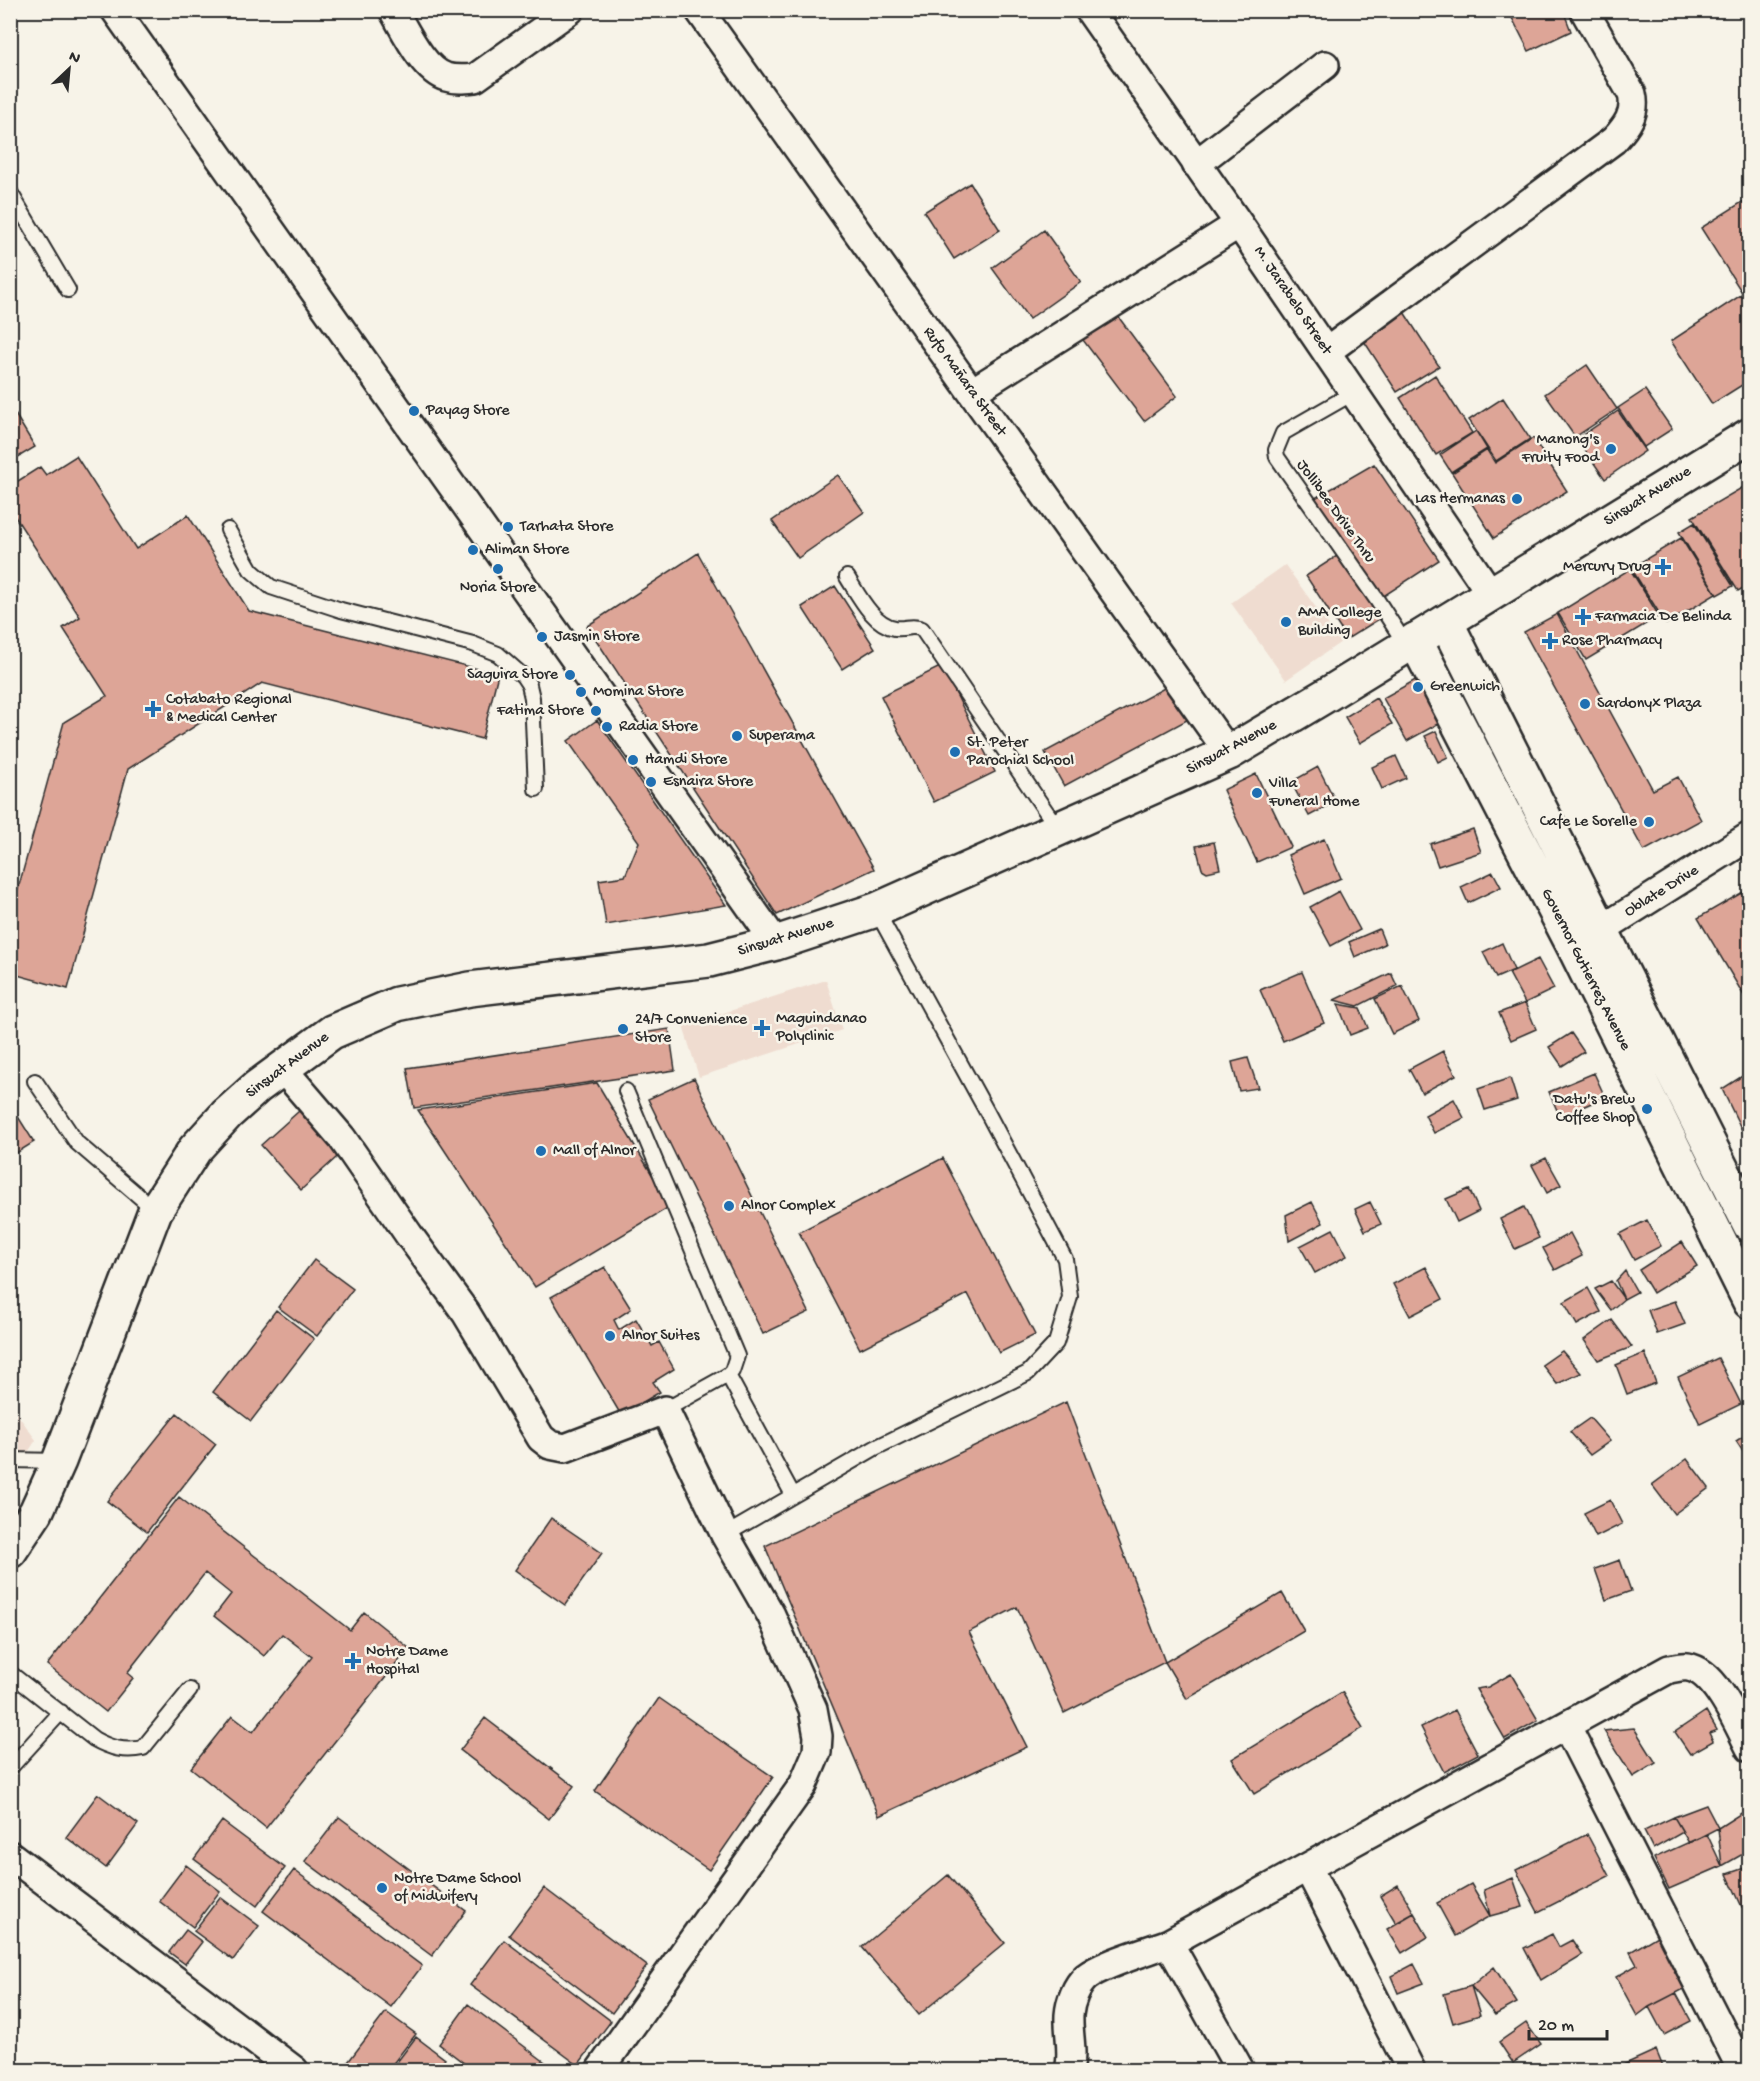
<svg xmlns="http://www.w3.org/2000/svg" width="1760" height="2081" font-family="'Gochi Hand',sans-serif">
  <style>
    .built { fill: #efdcd0 }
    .building { fill: #dda597; stroke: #2b2b2b; stroke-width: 1.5 }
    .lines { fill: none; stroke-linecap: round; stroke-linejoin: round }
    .lane-casing { stroke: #2b2b2b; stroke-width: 18 }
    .street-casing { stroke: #2b2b2b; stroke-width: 32 }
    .secondary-casing { stroke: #2b2b2b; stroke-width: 38 }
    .primary-casing { stroke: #2b2b2b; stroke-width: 38 }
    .lane { stroke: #f7f3e8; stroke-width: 14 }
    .street { stroke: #f7f3e8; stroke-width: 27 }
    .secondary { stroke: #f7f3e8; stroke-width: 33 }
    .primary { stroke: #f7f3e8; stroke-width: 33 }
    .poi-dot { fill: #1f6fb2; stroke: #f7f3e8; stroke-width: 2 }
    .labels { text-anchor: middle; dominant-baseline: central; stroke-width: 5; stroke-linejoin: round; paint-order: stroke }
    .street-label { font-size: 16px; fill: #2b2b2b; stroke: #f7f3e8 }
    .poi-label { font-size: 16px; fill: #2b2b2b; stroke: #f7f3e8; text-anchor: start }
  </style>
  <rect width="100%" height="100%" fill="#f7f3e8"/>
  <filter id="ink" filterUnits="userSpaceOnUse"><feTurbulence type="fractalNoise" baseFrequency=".0167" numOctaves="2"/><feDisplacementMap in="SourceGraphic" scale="12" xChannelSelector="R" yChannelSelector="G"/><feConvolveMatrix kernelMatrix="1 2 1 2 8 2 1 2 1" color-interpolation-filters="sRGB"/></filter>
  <g filter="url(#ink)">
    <!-- built -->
    <path class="built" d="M1285,565L1341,642L1286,680L1231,603Z
      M826,980L842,1030L699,1077L683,1026Z
      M10,1404L36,1440L11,1478H10Z"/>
    <!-- building -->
    <path class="building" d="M1508,10H1563L1571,31L1529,51Z
      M970,183L1000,230L954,259L924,212Z
      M1750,197V290L1743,294L1701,228Z
      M1044,230L1081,282L1029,319L992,268Z
      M1741,295L1750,308V380L1712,404L1671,341Z
      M1404,312L1439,366L1397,392L1362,338Z
      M1117,315L1177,396L1144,421L1083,340Z
      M1587,365L1617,409L1575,437L1545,394Z
      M1435,375L1472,433L1436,455L1400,398Z
      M1645,390L1672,429L1644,447L1618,408Z
      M1503,398L1530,439L1496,461L1469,420Z
      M12,409L35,447L10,462V410Z
      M1618,411L1645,451L1605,479L1577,439Z
      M1476,431L1487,449L1451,472L1440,455Z
      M1533,438L1567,491L1494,538L1452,473L1487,450L1495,463Z
      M76,456L136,549L188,515L249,611L498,674L482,739L262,683L128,769L68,989L10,973V918L64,722L107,696L63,628L80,617L10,509V486L40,467L46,475Z
      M1374,464L1439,560L1379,599L1310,501Z
      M838,475L864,512L798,558L772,521Z
      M1745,486L1750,493V584L1738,591L1692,517Z
      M1694,523L1733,586L1717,595L1679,532Z
      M1681,538L1716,594L1666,624L1631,568Z
      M698,553L874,869L777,915L587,626Z
      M1340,554L1384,616L1347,639L1306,576Z
      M1630,569L1659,616L1586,660L1558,613Z
      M835,586L875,648L842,669L802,607Z
      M1557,614L1653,790L1678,777L1701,820L1644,851L1524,632Z
      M942,666L995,772L934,802L881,696Z
      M1419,678L1443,721L1407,741L1383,698Z
      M1168,686L1187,720L1064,786L1045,752Z
      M1376,698L1392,724L1360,743L1345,717Z
      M597,720L726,905L606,925L599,880L625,876L639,842L568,741Z
      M1436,731L1448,757L1438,762L1425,736Z
      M1396,756L1406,778L1382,789L1372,767Z
      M1318,767L1336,802L1309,816L1291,782Z
      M1256,774L1291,847L1257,862L1223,790Z
      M1473,829L1481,852L1438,866L1430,844Z
      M1324,839L1341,878L1305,894L1288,855Z
      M1214,842L1220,869L1207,872L1202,869L1196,846Z
      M1493,872L1501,887L1468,903L1461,887Z
      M1339,891L1360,930L1331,946L1310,907Z
      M1743,892L1750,903V1006L1698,918Z
      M1379,929L1385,944L1355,957L1349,942Z
      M1502,943L1514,970L1496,978L1483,952Z
      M1538,959L1554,989L1525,1003L1509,973Z
      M1302,972L1324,1023L1283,1041L1260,990Z
      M1391,973L1397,986L1358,1006L1334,1000Z
      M1402,986L1419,1021L1392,1034L1375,999Z
      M1525,1003L1536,1029L1511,1040L1499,1013Z
      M1338,1004L1360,1008L1368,1028L1350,1035Z
      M669,1029L675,1070L414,1108L407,1068Z
      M1571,1033L1584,1052L1562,1066L1549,1047Z
      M1443,1051L1456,1075L1422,1093L1409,1069Z
      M1248,1058L1258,1088L1239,1091L1232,1062Z
      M1750,1071V1147L1722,1089Z
      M1594,1073L1605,1097L1560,1117L1549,1092Z
      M694,1078L809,1312L763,1334L648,1099Z
      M1510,1078L1517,1100L1485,1110L1478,1089Z
      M597,1083L671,1206L535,1287L418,1110Z
      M1454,1099L1464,1118L1434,1133L1425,1115Z
      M308,1103L348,1147L301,1190L261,1145Z
      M10,1104L34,1142L10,1157Z
      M943,1158L1035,1335L999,1353L968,1294L860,1349L799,1232Z
      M1546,1158L1561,1185L1547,1193L1532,1165Z
      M1469,1189L1479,1211L1457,1222L1446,1199Z
      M1312,1202L1323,1223L1289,1241L1286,1215Z
      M1370,1202L1381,1224L1365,1231L1355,1209Z
      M1524,1207L1539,1238L1515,1249L1500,1219Z
      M1647,1220L1661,1246L1634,1260L1620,1234Z
      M1333,1229L1347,1256L1315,1273L1300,1246Z
      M1570,1233L1582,1256L1555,1270L1543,1248Z
      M1682,1242L1697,1266L1653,1293L1639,1270Z
      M314,1260L353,1289L317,1336L278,1307Z
      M605,1267L631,1309L614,1320L619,1330L636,1319L652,1346L659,1342L674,1369L653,1382L660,1392L621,1415L551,1297Z
      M1426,1267L1443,1299L1410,1316L1393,1284Z
      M1625,1271L1637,1292L1624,1299L1616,1281Z
      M1611,1281L1624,1299L1611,1310L1595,1289Z
      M1588,1288L1601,1312L1577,1325L1564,1302Z
      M1675,1301L1685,1324L1657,1334L1648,1310Z
      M276,1310L314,1339L251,1421L213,1392Z
      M1612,1320L1632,1347L1598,1360L1584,1340Z
      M1562,1351L1581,1373L1557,1384L1542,1365Z
      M1645,1353L1656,1383L1627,1394L1616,1365Z
      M1718,1358L1741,1404L1700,1424L1678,1377Z
      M1066,1402L1165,1662L1064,1713L1017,1607L969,1632L1027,1747L879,1816L765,1546Z
      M177,1413L216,1444L147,1532L107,1501Z
      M1590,1418L1610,1441L1590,1455L1570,1432Z
      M1750,1432V1462L1736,1441Z
      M1687,1459L1709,1488L1674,1514L1652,1485Z
      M179,1497L350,1630L364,1612L409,1648L266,1828L191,1768L232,1716L253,1732L312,1657L282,1634L264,1656L214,1616L231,1594L205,1573L127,1673L133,1678L106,1712L47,1665Z
      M1610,1500L1622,1524L1596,1537L1584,1513Z
      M551,1518L602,1553L565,1605L515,1570Z
      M1620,1560L1631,1591L1606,1600L1595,1569Z
      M1282,1593L1304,1631L1187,1699L1165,1662Z
      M1511,1674L1538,1720L1505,1739L1476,1689L1488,1687Z
      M1342,1692L1363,1728L1254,1794L1232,1759Z
      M659,1698L773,1777L709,1870L595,1791Z
      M1455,1710L1478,1754L1444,1772L1421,1727Z
      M1706,1711L1717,1730L1709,1733L1713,1741L1690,1754L1675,1732Z
      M485,1718L574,1786L549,1819L460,1750Z
      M1634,1728L1656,1763L1633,1777L1604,1731Z
      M98,1794L138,1824L106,1868L66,1837Z
      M1706,1805L1718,1828L1689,1843L1674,1817Z
      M1743,1812L1750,1822V1850L1722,1866L1718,1828Z
      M339,1817L466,1911L432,1956L305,1861Z
      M1674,1817L1683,1832L1653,1849L1644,1831Z
      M222,1821L285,1868L257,1906L194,1859Z
      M1587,1834L1609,1876L1538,1912L1516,1870Z
      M1707,1834L1722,1866L1669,1889L1654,1858Z
      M186,1865L220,1891L193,1927L159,1901Z
      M1750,1866V1904L1742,1907L1727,1874Z
      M294,1870L422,1966L391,2007L263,1911Z
      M948,1875L1005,1943L919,2015L862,1947Z
      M1513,1878L1523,1907L1490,1916L1484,1890Z
      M1471,1884L1490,1916L1455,1936L1437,1903Z
      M1398,1885L1414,1913L1396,1923L1380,1896Z
      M544,1888L647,1966L612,2013L509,1935Z
      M220,1897L259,1926L233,1960L194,1931Z
      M1414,1913L1428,1937L1402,1953L1387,1929Z
      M186,1930L202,1942L185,1964L169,1952Z
      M1662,1933L1688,1987L1649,2007L1637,2016L1616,1977L1637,1965L1630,1952Z
      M1552,1934L1559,1947L1572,1940L1582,1955L1541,1980L1524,1948Z
      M504,1940L611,2021L578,2065L470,1985Z
      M1414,1964L1424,1983L1398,1993L1391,1976Z
      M1494,1967L1517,2003L1495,2015L1471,1986Z
      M1471,1986L1480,2015L1453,2023L1444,1994Z
      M1676,1993L1691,2021L1664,2035L1649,2007Z
      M468,2004L553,2068L551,2070H473L439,2044Z
      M386,2012L416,2034L388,2070H342Z
      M1526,2023L1541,2044L1513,2063L1499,2042Z
      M416,2037L445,2059L436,2070H400L394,2066Z
      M1656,2050L1663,2067L1655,2070H1612Z
      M1729,2059L1735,2070H1707Z"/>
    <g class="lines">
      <!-- lane casing -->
      <g class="lane-casing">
        <path id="lane" d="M10,192L68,290
          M1353,393L1283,433L1276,450L1277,457L1377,600L1406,645
          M228,530L251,570L271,587L341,610L473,644L498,654L523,676L529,685L532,698L536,789
          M847,577C858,594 873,625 895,628C905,630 912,624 922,629L1058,829
          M35,1081L77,1143L155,1210
          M626,1091L737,1356L732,1371L728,1375L665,1410
          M728,1375L793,1495
          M10,1460L59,1461
          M725,1535L875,1448L1028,1373L1056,1343L1070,1297L1065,1259L987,1112L876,910
          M10,1673L94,1739C110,1748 124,1752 143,1748L190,1690
          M10,1768L61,1712"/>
      </g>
      <!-- street casing -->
      <g class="street-casing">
        <path id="street" d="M115,10L776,943
          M393,10C405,30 423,70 446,77C456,80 465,79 475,78L570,10
          M699,10L1229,753
          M1089,10L1239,224L1491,594
          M1196,164L1325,65
          M1326,352L1614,140C1626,127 1637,113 1632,94L1584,10
          M972,392L1239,224
          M1583,941L1750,836
          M282,1068L342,1138L409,1235L466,1313L541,1438L550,1445L565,1448L665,1410L725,1535L771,1615L813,1709L818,1736L817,1752L803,1785L600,2070
          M1567,1727L1742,2070
          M10,1855L294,2070
          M1308,1868L1411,2070
          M1169,1943L1240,2070
          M1069,2070C1074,2052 1068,2034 1069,2015C1070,2002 1076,1986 1086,1977C1102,1964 1148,1951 1169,1943L1669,1669C1675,1668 1682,1666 1688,1667C1716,1671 1738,1725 1750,1748"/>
      </g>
      <!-- secondary casing -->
      <g class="secondary-casing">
        <path id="secondary" d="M1446,622L1750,1225
          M1415,640L1574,947L1750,1302"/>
      </g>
      <!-- primary casing -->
      <g class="primary-casing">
        <path id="primary" d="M10,1551L36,1512L59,1461L155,1211L195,1149L227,1114L257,1087L332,1032L397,1004L470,989L709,960L776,943L876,910L1229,753L1328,694L1750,435"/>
      </g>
      <!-- lane -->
      <use href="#lane" class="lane"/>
      <!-- street -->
      <use href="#street" class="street"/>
      <!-- secondary -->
      <use href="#secondary" class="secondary"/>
      <!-- primary -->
      <use href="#primary" class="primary"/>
    </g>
  </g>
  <!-- markers -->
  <g class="poi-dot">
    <circle cx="414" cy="411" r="6"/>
    <circle cx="1611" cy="449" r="6"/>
    <circle cx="1517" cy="499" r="6"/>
    <circle cx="508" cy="527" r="6"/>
    <circle cx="473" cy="550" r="6"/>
    <path d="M1660 558h6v6h6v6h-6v6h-6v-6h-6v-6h6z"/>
    <circle cx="498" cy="569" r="6"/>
    <path d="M1580 608h6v6h6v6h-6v6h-6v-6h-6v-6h6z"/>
    <circle cx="1286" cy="622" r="6"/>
    <circle cx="542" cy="637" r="6"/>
    <path d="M1547 632h6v6h6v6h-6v6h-6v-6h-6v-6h6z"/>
    <circle cx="570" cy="675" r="6"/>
    <circle cx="1418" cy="687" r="6"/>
    <circle cx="581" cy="692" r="6"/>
    <circle cx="1585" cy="704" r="6"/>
    <path d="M150 700h6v6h6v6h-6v6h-6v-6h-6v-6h6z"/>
    <circle cx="596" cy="711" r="6"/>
    <circle cx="607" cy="727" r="6"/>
    <circle cx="737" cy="736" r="6"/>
    <circle cx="955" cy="752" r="6"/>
    <circle cx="633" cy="760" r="6"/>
    <circle cx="651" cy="782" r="6"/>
    <circle cx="1257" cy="793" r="6"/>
    <circle cx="1649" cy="822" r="6"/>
    <path d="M759 1019h6v6h6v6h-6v6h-6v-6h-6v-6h6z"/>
    <circle cx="623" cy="1029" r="6"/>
    <circle cx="1647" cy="1109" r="6"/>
    <circle cx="541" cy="1151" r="6"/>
    <circle cx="729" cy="1206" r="6"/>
    <circle cx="610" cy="1336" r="6"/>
    <path d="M350 1652h6v6h6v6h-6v6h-6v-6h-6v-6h6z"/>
    <circle cx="382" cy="1888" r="6"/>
  </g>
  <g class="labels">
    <!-- street labels -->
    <g class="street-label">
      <text transform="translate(1292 301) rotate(56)">M. Jarabelo Street</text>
      <text transform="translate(964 382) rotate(54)">Rufo Mañara Street</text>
      <text transform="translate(1648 497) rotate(-32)">Sinsuat Avenue</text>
      <text transform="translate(1335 512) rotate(54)">Jollibee Drive Thru</text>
      <text transform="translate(1232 748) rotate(-28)">Sinsuat Avenue</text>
      <text transform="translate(1662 892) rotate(-32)">Oblate Drive</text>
      <text transform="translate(786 938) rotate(-17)">Sinsuat Avenue</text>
      <text transform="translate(1585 970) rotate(63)">Governor Gutierrez Avenue</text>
      <text transform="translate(288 1066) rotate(-37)">Sinsuat Avenue</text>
    </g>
    <!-- poi labels -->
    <g class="poi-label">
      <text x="426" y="411">Payag Store</text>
      <text x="1599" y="440" text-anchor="end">Manong's<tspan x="1599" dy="18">Fruity Food</tspan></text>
      <text x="1505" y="499" text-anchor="end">Las Hermanas</text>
      <text x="520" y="527">Tarhata Store</text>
      <text x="485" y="550">Aliman Store</text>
      <text x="1651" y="567" text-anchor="end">Mercury Drug</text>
      <text x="498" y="588" text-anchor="middle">Noria Store</text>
      <text x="1298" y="613">AMA College<tspan x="1298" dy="18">Building</tspan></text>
      <text x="1595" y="617">Farmacia De Belinda</text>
      <text x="554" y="637">Jasmin Store</text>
      <text x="1562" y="641">Rose Pharmacy</text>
      <text x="558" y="675" text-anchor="end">Saguira Store</text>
      <text x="1430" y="687">Greenwich</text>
      <text x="593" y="692">Momina Store</text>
      <text x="166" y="700">Cotabato Regional<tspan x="166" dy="18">&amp; Medical Center</tspan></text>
      <text x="1597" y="704">Sardonyx Plaza</text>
      <text x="584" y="711" text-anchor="end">Fatima Store</text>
      <text x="619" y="727">Radia Store</text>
      <text x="749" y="736">Superama</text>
      <text x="967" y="743">St. Peter<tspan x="967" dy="18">Parochial School</tspan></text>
      <text x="645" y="760">Hamdi Store</text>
      <text x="663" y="782">Esnaira Store</text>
      <text x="1269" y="784">Villa<tspan x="1269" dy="18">Funeral Home</tspan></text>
      <text x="1637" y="822" text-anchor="end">Cafe Le Sorelle</text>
      <text x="776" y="1019">Maguindanao<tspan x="776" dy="18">Polyclinic</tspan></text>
      <text x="635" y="1020">24/7 Convenience<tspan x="635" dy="18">Store</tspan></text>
      <text x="1635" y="1100" text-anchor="end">Datu's Brew<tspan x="1635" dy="18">Coffee Shop</tspan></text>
      <text x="553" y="1151">Mall of Alnor</text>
      <text x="741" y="1206">Alnor Complex</text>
      <text x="622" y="1336">Alnor Suites</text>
      <text x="366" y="1652">Notre Dame<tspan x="366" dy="18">Hospital</tspan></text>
      <text x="394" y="1879">Notre Dame School<tspan x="394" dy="18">of Midwifery</tspan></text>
    </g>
  </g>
  <!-- margin -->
  <rect width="1760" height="2081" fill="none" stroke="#f7f3e8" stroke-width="36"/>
  <rect x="18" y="18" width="1724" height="2045" fill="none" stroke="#2b2b2b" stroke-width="2" filter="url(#ink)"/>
  <!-- north arrow -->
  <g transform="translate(69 69) rotate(26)" stroke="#f7f3e8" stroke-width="4.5" paint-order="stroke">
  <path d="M0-4.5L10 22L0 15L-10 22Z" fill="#2b2b2b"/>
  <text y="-9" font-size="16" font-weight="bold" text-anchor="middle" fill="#2b2b2b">N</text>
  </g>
  <!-- scale -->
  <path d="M1529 2030v9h78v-9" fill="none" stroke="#2b2b2b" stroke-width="3"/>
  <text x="1538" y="2030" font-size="18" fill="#2b2b2b" stroke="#f7f3e8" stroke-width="4.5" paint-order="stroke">20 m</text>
</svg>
